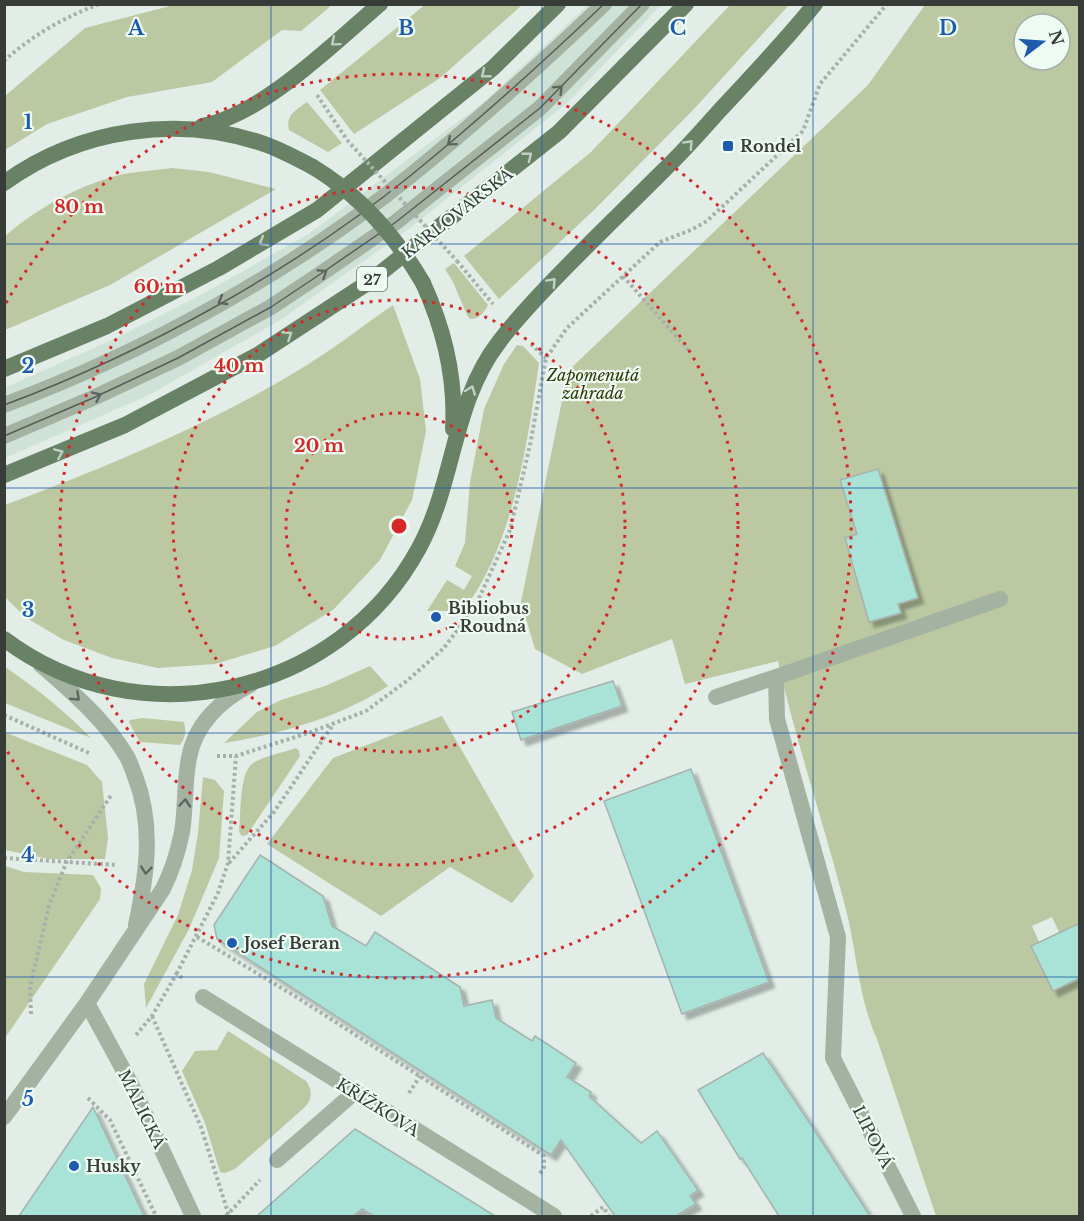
<svg xmlns="http://www.w3.org/2000/svg" width="1084" height="1221" font-family="'Libre Baskerville',serif">
  <style>
    .built { fill: #cee2d7 }
    .green { fill: #bbc8a2; fill-rule: evenodd }
    .building { fill: #a9e3d7; stroke: #a5b3af; stroke-width: 1.5; filter: url(#shadow) }
    .lines { fill: none; stroke-linecap: round; stroke-linejoin: round }
    .path { stroke: #a7b1ab; stroke-width: 4; stroke-dasharray: 3 3; stroke-linecap: butt }
    .service { stroke: #a4b2a2; stroke-width: 16 }
    .minor { stroke: #a4b2a2; stroke-width: 16 }
    .tertiary { stroke: #a4b2a2; stroke-width: 16 }
    .primary { stroke: #698266; stroke-width: 16 }
    .tram { stroke: #575d59; stroke-width: 1.5 }
    .path-bridge { stroke: #a7b1ab; stroke-width: 4; stroke-dasharray: 3 3; stroke-linecap: butt }
    .primary-bridge { stroke: #698266; stroke-width: 16 }
    .oneway { stroke: #bfd1c2 }
    .oneway2 { stroke: #5d655e }
    .grid { fill: none; stroke: #1e5bad; stroke-width: 1.5; stroke-opacity: 0.55 }
    .ring { fill: none; stroke: #d62828; stroke-width: 3; stroke-dasharray: 3 6 }
    .poi-dot { fill: #1e5bad; stroke: #eefbf3; stroke-width: 2 }
    .labels { text-anchor: middle; dominant-baseline: central; stroke-width: 4.5; stroke-linejoin: round; paint-order: stroke }
    .shield { fill: #eefbf3; stroke: #6e7571; stroke-width: 1.5 }
    .shield-label { font-size: 15px; font-weight: bold; fill: #373c39 }
    .poi-label { font-size: 16px; font-weight: bold; fill: #373c39; stroke: #eefbf3; text-anchor: start }
    .street-label { font-size: 16px; fill: #373c39; stroke: #eefbf3 }
    .park-label { font-size: 16px; font-style: italic; fill: #2c3806; stroke: #eefbf3 }
    .grid-label { font-size: 20px; text-anchor: middle; font-weight: bold; fill: #1e5bad; stroke: #eefbf3; stroke-width: 4.5; stroke-linejoin: round; paint-order: stroke }
    .centre { fill: #d62828; stroke: #eefbf3; stroke-width: 3 }
    .ring-label { font-size: 18px; text-anchor: middle; font-weight: bold; fill: #d62828; stroke: #eefbf3; stroke-width: 4.5; stroke-linejoin: round; paint-order: stroke }
  </style>
  <defs>
    <filter id="shadow"><feDropShadow dx="5.5" dy="5.5" stdDeviation="1.5" flood-color="#0004"/></filter>
  </defs>
  <rect width="100%" height="100%" fill="#e1ede6"/>
  <!-- built -->
  <path class="built" d="M588,5H661L566,104L410,228L282,319L149,395L5,458L4,388L112,340L199,296L310,233L484,102Z"/>
  <!-- green -->
  <path class="green" d="M426,4L522,5L440,78L354,134L320,90Z
    M174,5H332L301,31L282,30L212,82L127,97L47,124L5,150V96L85,28Z
    M730,5H789L694,109L594,210L499,299L464,256L591,152Z
    M925,5H1079V1216H936L877,1039C859,1000 857,955 847,914C826,829 797,747 778,661L685,684L672,639L582,674L535,649L521,602L568,371L868,85ZM1024,24H1060V60H1024ZM1052,917L1059,932L1039,942L1032,926Z
    M307,102L342,143L328,152L289,130C285,115 296,110 307,102Z
    M172,168L209,172L276,189L110,285L5,330V236C40,206 84,182 129,173C143,171 158,170 172,168Z
    M454,263L488,305C484,313 479,319 470,319L467,315L453,282L445,269Z
    M393,305L420,379L426,431L412,500L380,560L334,609L275,646L215,664L158,668L112,658L64,640L25,617L5,597V505C108,466 212,424 307,365C336,347 364,325 393,305Z
    M517,345L523,346L539,363C527,445 514,544 463,611H427L447,580L464,590L472,576L455,566L465,543L470,482L484,409L504,364Z
    M370,666L388,686C340,717 281,734 224,743L257,712L281,700L325,686Z
    M5,667C36,688 65,711 91,738L5,703Z
    M442,716L534,876L512,903L450,867L381,916L267,844L333,758Z
    M143,718L184,722C186,731 186,737 180,745L140,742L129,722L130,720Z
    M4,732L87,765L102,782L108,838L105,859H49L5,850Z
    M296,748L299,751L300,756L247,835L242,836L239,832C241,816 239,774 252,764C262,756 283,753 296,748Z
    M203,777L215,780L224,791L219,858L189,929L146,1008L144,984L178,915L192,870L198,833Z
    M5,866L24,872L93,875L101,888L100,899L5,1038Z
    M228,1031L306,1081C312,1090 313,1098 305,1107L235,1169L225,1173L220,1172L205,1123L182,1071L195,1051L217,1050Z"/>
  <!-- building -->
  <path class="building" d="M878,469L918,598L898,604L901,613L869,622L845,538L857,534L840,480Z
    M613,681L622,706L521,740L512,712Z
    M691,769L769,982L682,1014L604,801Z
    M260,855L323,896L332,926L366,946L375,932L460,987L464,1006L492,1000L496,1018L532,1041L535,1036L576,1063L567,1077L591,1092L589,1096L641,1143L657,1131L698,1190L690,1196L696,1204L676,1216H615L561,1140L551,1155L217,939L214,925Z
    M1080,923V978L1053,991L1031,946Z
    M763,1053L811,1125L870,1216H779L742,1158L740,1159L698,1090Z
    M93,1107L144,1216H19Z
    M355,1129L495,1216H374L362,1209L353,1216H257Z"/>
  <g class="lines">
    <!-- path -->
    <path class="path" d="M4,61C31,36 66,16 100,4
      M317,95L347,140
      M457,261L493,304
      M623,276L690,352
      M531,344L546,358
      M4,715L89,753
      M217,756H236L311,732L366,711L408,680L444,648L476,605L510,530L530,445L546,358L567,328L660,242L691,230L707,221L803,131L820,84L887,4
      M4,858L117,865
      M229,863L274,812L334,723
      M197,937L298,998L544,1156V1167L539,1175
      M182,978L177,973L218,893L228,863L236,756
      M31,1014L30,987L49,906L66,863L112,794
      M152,1016L201,1127L229,1216
      M136,1035L152,1016L177,973
      M409,1093L420,1076
      M88,1098L110,1120L156,1216
      M226,1216L260,1180
      M591,1216L603,1207L609,1216"/>
    <!-- service -->
    <path class="service" d="M4,405C144,353 294,270 410,176C477,122 541,64 604,4
      M4,436L93,398L178,358L271,307L316,277L396,222L540,108L642,4
      M716,697L776,677
      M833,1058L838,937L777,719L776,677L1000,599
      M277,1160L355,1092"/>
    <!-- minor -->
    <path class="minor" d="M203,997L554,1216
      M833,1058L913,1216"/>
    <!-- tertiary -->
    <path class="tertiary" d="M41,665C72,692 104,719 126,755C130,761 132,769 135,776C154,825 147,874 136,925
      M87,1003L130,1082L193,1216
      M4,1117L87,1003L163,889C172,871 178,852 182,832C186,808 184,782 189,758C195,724 221,700 250,685"/>
    <!-- primary -->
    <path class="primary" d="M202,126C262,115 333,44 380,4
      M4,183C80,128 180,114 267,145C283,151 298,159 313,167
      M423,283C444,329 456,378 453,429
      M4,369L107,326L219,268L317,210L493,68L558,4
      M4,475L125,425L259,354L369,282L559,132L686,4
      M4,639C139,741 339,696 419,548C455,482 452,403 499,342C513,323 529,306 545,289C584,248 625,209 665,169C685,150 703,129 721,109C753,75 785,41 815,4"/>
    <!-- tram -->
    <path class="tram" d="M4,405C144,353 294,270 410,176C477,122 541,64 604,4
      M4,436L93,398L178,358L271,307L316,277L396,222L540,108L642,4"/>
    <!-- path-bridge -->
    <path class="path-bridge" d="M347,140L457,261"/>
    <!-- primary-bridge -->
    <path class="primary-bridge" d="M313,167C361,196 395,235 423,283"/>
  </g>
  <!-- one-way arrows -->
  <defs><path id="oneway-chevron" d="M-2-3.5L2.5 0L-2 3.5" fill="none" stroke-width="1.6" stroke-linecap="round" stroke-linejoin="round" transform="scale(1.5)"/></defs>
  <g class="oneway">
    <use href="#oneway-chevron" transform="translate(335 42) rotate(140)"/>
    <use href="#oneway-chevron" transform="translate(485 74) rotate(141)"/>
    <use href="#oneway-chevron" transform="translate(689 144) rotate(-47)"/>
    <use href="#oneway-chevron" transform="translate(528 156) rotate(-38)"/>
    <use href="#oneway-chevron" transform="translate(263 242) rotate(149)"/>
    <use href="#oneway-chevron" transform="translate(552 282) rotate(-47)"/>
    <use href="#oneway-chevron" transform="translate(288 335) rotate(-33)"/>
    <use href="#oneway-chevron" transform="translate(471 390) rotate(-70)"/>
    <use href="#oneway-chevron" transform="translate(59 453) rotate(-23)"/>
  </g>
  <g class="oneway2">
    <use href="#oneway-chevron" transform="translate(559 89) rotate(-45)"/>
    <use href="#oneway-chevron" transform="translate(451 142) rotate(140)"/>
    <use href="#oneway-chevron" transform="translate(323 273) rotate(-34)"/>
    <use href="#oneway-chevron" transform="translate(222 301) rotate(150)"/>
    <use href="#oneway-chevron" transform="translate(97 396) rotate(-25)"/>
    <use href="#oneway-chevron" transform="translate(76 697) rotate(43)"/>
    <use href="#oneway-chevron" transform="translate(185 803) rotate(-85)"/>
    <use href="#oneway-chevron" transform="translate(146 870) rotate(96)"/>
  </g>
  <!-- grid -->
  <path class="grid" d="M271,4V1216M542,4V1216M813,4V1216M4,244H1080M4,488H1080M4,733H1080M4,977H1080"/>
  <!-- distance rings -->
  <g class="ring">
    <circle cx="399" cy="526" r="113"/>
    <circle cx="399" cy="526" r="226"/>
    <circle cx="399" cy="526" r="339"/>
    <path d="M6 303A452 452 0 1 1 6 749"/>
  </g>
  <!-- markers -->
  <g class="poi-dot">
    <rect x="722" y="140" width="12" height="12" rx="3"/>
    <circle cx="436" cy="617" r="6"/>
    <circle cx="232" cy="943" r="6"/>
    <circle cx="74" cy="1166" r="6"/>
  </g>
  <g class="labels">
    <!-- shield labels -->
    <rect class="shield" x="357" y="267" width="30" height="24" rx="4.5"/>
    <g class="shield-label">
      <text x="372" y="279">27</text>
    </g>
    <!-- poi labels -->
    <g class="poi-label">
      <text x="740" y="146">Rondel</text>
      <text x="448" y="608">Bibliobus<tspan x="448" dy="18">- Roudná</tspan></text>
      <text x="244" y="943">Josef Beran</text>
      <text x="86" y="1166">Husky</text>
    </g>
    <!-- street labels -->
    <g class="street-label">
      <text transform="translate(457 213) rotate(-38)">KARLOVARSKÁ</text>
      <text transform="translate(378 1107) rotate(32)">KŘÍŽKOVA</text>
      <text transform="translate(142 1109) rotate(64)">MALICKÁ</text>
      <text transform="translate(873 1137) rotate(63)">LIPOVÁ</text>
    </g>
    <!-- park labels -->
    <g class="park-label">
      <text x="593" y="375">Zapomenutá<tspan x="593" dy="18">zahrada</tspan></text>
    </g>
  </g>
  <g class="grid-label">
    <text x="136" y="35">A</text>
    <text x="406" y="35">B</text>
    <text x="678" y="35">C</text>
    <text x="948" y="35">D</text>
    <text x="28" y="129">1</text>
    <text x="28" y="373">2</text>
    <text x="28" y="617">3</text>
    <text x="28" y="862">4</text>
    <text x="28" y="1106">5</text>
  </g>
  <circle cx="399" cy="526" r="9" class="centre"/>
  <g class="ring-label">
    <text x="79" y="213">80 m</text>
    <text x="159" y="293">60 m</text>
    <text x="239" y="372">40 m</text>
    <text x="319" y="452">20 m</text>
  </g>
  <!-- border -->
  <rect width="1084" height="1221" fill="none" stroke="#373c39" stroke-width="12"/>
  <!-- north arrow -->
  <g transform="translate(1042 42) rotate(73)"><circle r="28" fill="#eefbf3" stroke="#a5afa9" stroke-width="1.5"/>
  <path d="M0-4.5L10 22L0 15L-10 22Z" fill="#1e5bad"/>
  <text y="-9" font-size="16" font-weight="bold" text-anchor="middle" fill="#373c39">N</text>
  </g>
</svg>
